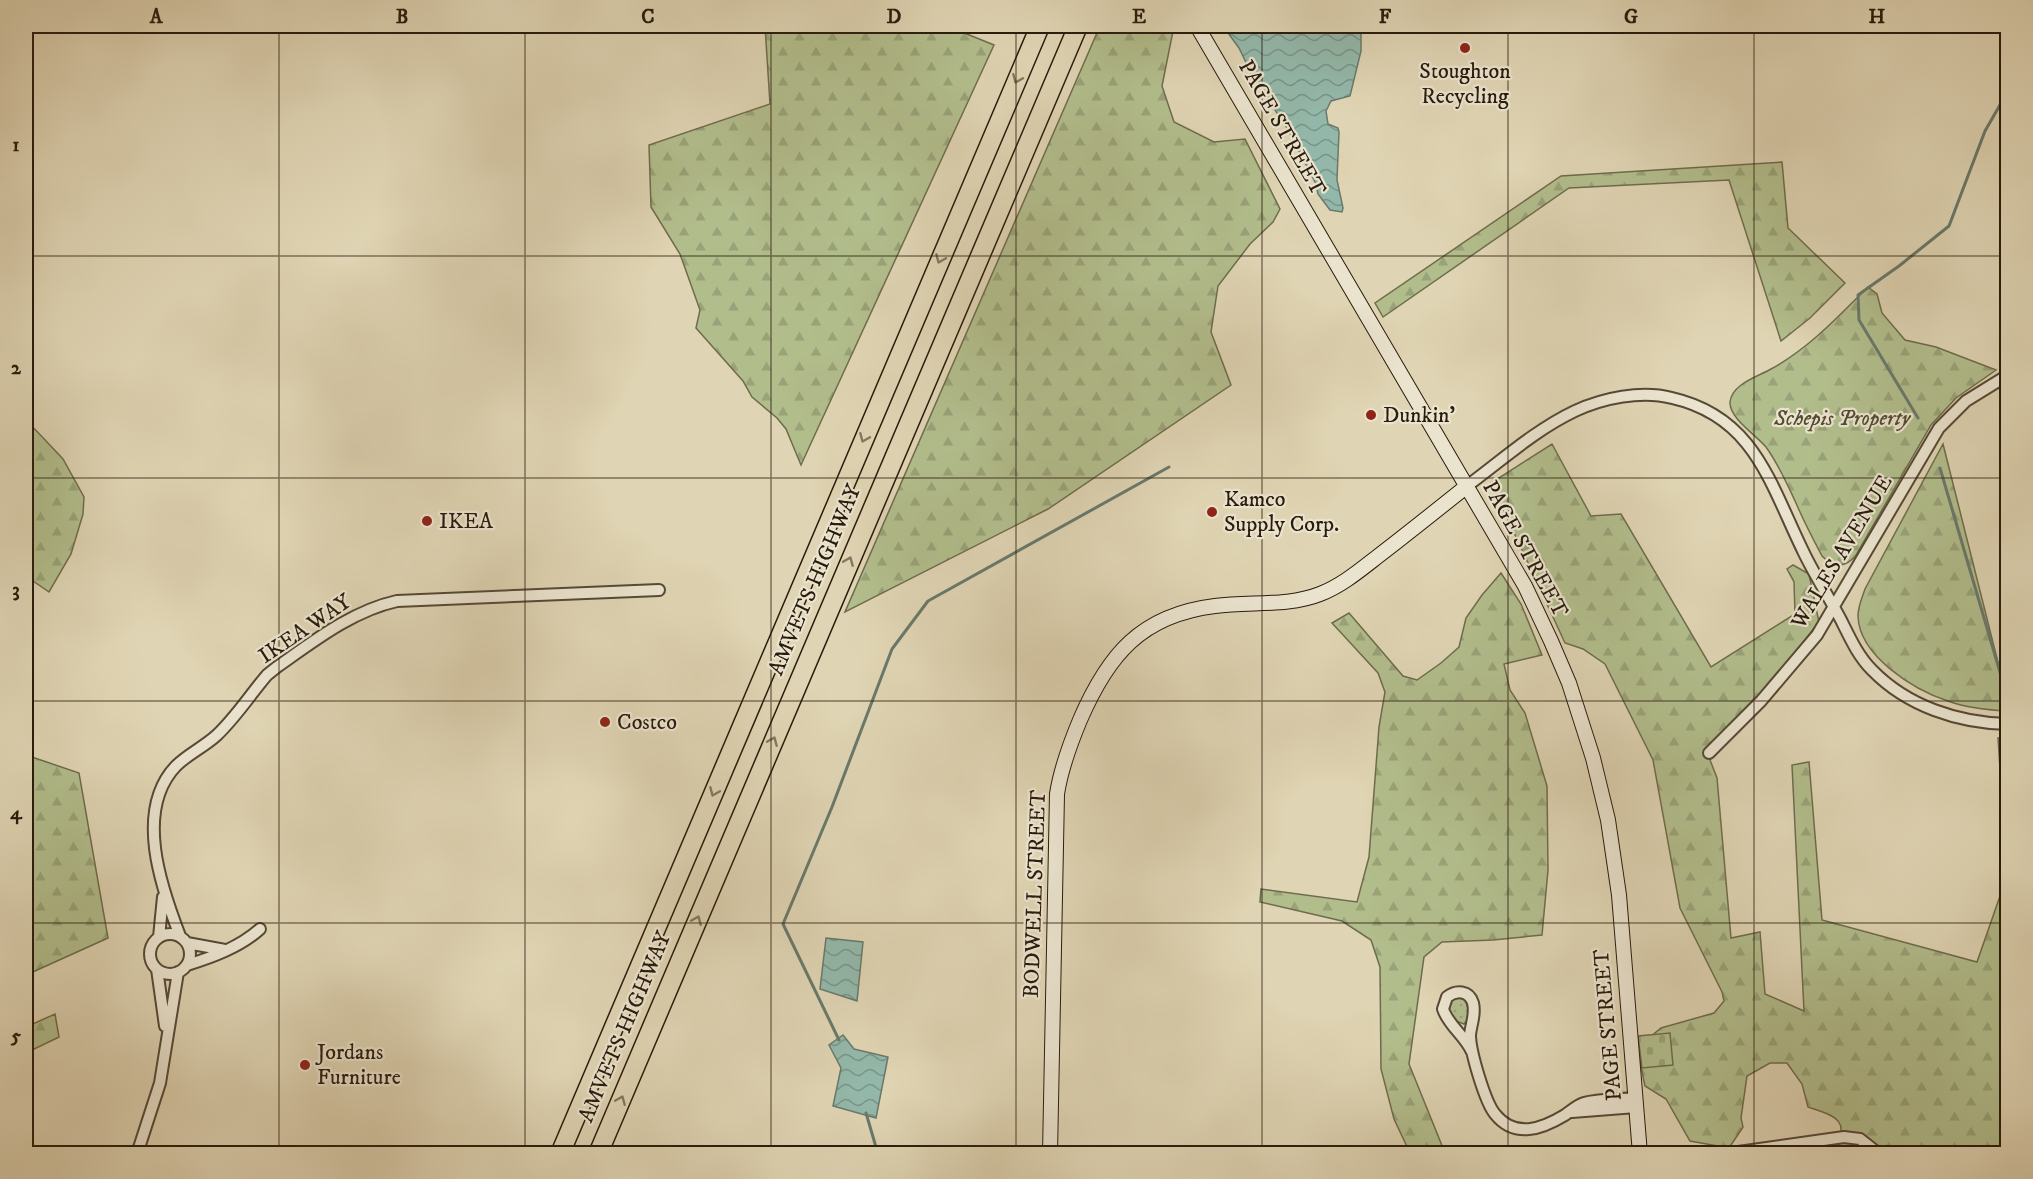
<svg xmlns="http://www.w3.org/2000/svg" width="2033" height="1179" font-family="'IM FELL DW Pica',serif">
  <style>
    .green { fill: url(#green-dots); stroke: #6e6c4c; stroke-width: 1.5 }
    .forest { fill: url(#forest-firs); stroke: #6e6c4c; stroke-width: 1.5 }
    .cemetery { fill: url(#cemetery-stones); stroke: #6e6c4c; stroke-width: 1.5 }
    .water { fill: url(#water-waves); stroke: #69796b; stroke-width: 1.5 }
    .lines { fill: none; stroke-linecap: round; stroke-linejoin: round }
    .stream { stroke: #69796b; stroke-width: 3 }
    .street-casing { stroke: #564936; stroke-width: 14 }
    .secondary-casing { stroke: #291b0c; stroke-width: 16 }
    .highway-casing { stroke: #291b0c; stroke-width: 21 }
    .street { stroke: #eae3ce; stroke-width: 10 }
    .secondary { stroke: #eae3ce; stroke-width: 14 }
    .highway { stroke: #dfd4b3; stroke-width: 18 }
    .oneway { stroke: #847860 }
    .grid { fill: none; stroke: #291b0c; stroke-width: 1.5; stroke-opacity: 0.55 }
    .poi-dot { fill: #8f2418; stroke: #eae3ce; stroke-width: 2 }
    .labels { text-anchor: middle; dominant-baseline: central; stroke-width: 4.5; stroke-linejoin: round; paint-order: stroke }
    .poi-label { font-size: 22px; fill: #291b0c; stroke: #eae3ce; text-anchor: start }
    .street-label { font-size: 22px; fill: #291b0c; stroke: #eae3ce }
    .park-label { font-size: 22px; font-style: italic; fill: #524c32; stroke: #eae3ce }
    .neatline { fill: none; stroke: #291b0c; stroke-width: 2 }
    .grid-label { font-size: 20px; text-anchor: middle; font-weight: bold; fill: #291b0c }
  </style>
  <defs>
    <pattern id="green-dots" width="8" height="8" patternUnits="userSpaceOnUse" patternTransform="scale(1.5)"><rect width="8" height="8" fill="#b2bd8c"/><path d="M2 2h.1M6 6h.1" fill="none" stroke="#99a278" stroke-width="1.8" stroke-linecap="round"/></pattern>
    <pattern id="forest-firs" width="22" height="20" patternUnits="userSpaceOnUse" patternTransform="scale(1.5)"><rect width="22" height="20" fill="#b2bd8c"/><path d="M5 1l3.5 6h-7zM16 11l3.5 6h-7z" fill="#99a278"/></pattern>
    <pattern id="cemetery-stones" width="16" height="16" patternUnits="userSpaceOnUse" patternTransform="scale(1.5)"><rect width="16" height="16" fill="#b2bd8c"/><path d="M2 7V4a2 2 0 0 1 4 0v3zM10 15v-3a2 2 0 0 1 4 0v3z" fill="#99a278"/></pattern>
    <pattern id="water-waves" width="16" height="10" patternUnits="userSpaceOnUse" patternTransform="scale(1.5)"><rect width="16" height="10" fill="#93b8aa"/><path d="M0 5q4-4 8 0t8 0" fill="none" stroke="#789589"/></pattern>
  </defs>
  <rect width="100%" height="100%" fill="#dfd4b3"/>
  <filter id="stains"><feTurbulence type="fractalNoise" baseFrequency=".00333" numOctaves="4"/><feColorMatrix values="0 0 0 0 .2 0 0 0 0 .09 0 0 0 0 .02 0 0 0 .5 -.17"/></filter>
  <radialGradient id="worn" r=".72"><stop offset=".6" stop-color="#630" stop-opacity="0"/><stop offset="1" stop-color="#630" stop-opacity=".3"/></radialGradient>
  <!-- green -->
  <path class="green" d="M1456,997L1465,999L1469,1011L1468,1019L1464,1024L1456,1021L1448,1009L1451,1000Z"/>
  <!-- forest -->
  <path class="forest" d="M765,26H947L994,45L801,465L786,429L777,418L752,397L743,381L696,328L700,310L680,254L651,207L649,145L770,104Z
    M1100,26H1174L1162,86L1174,122L1214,142L1245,139L1280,209L1273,222L1250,244L1218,286L1211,332L1231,385L1048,509L845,612Z
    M1782,162L1788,228L1845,283L1810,318L1781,341L1729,180L1569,188L1383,317L1375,303L1561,176Z
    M1868,287L1877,294L1882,313L1905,340L1936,347L1996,370L1956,398L1931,425L1856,555C1846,568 1833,568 1822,556C1813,539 1804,522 1796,503C1787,484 1779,465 1766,447C1756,435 1729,418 1730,402C1732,384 1757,377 1771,369C1808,349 1838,317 1868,287Z
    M26,422L30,424L63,459L84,497L83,514L71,554L49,592L26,576Z
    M1552,444L1591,516L1621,514L1711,667L1795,614L1794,582L1787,569L1793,565L1809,574L1819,622L1710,760L1717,778L1731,938L1760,932L1765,994L1804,1011L1792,765L1809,762L1822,920L1977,962L2007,876L1998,738H2007V1153H1835C1850,1120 1838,1117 1808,1107L1802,1084L1787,1063H1770L1747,1076L1741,1118L1743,1127L1729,1148L1690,1141L1666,1099L1645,1086L1640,1062L1649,1038L1661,1028L1714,1013L1724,1001L1722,992L1680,908L1653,760L1605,664L1583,649L1565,643L1491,483Z
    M1943,444L2007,698V711C1988,710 1967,708 1948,701C1914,690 1859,656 1858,616C1858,606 1862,598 1865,589Z
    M1501,573L1521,604L1542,655L1504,664L1510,690L1525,713L1547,786L1548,870L1542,935L1493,940L1442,942L1424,957L1409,1064L1443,1148L1460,1150L1518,1146L1521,1153H1410L1394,1119L1381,1069L1380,967L1371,940L1342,921L1260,902L1261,889L1357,902L1369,857L1379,727L1385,692L1378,673L1332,623L1349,613L1403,676L1417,680L1441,663L1459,647L1466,618L1482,595Z
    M26,755L79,773L108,938L26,975Z
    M55,1014L59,1037L32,1050L26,1058V1027Z"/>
  <!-- cemetery -->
  <path class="cemetery" d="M1670,1033L1673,1065L1642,1068L1638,1036Z"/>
  <!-- water -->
  <path class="water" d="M1223,26H1361V51L1350,96L1331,101L1326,111L1328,124L1338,128L1339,132L1337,180L1343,208L1342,212L1330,210L1318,194L1316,184L1287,128L1253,77L1239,48Z
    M826,938L863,942L857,1001L820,989Z
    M843,1035L854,1049L888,1057L876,1118L833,1106L841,1068L829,1045Z"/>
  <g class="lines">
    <!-- stream -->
    <path class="stream" d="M1918,418L1859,320L1858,295L1899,266L1949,226L1985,131L2008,91
      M1940,468L2007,696
      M839,1040L783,924L832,807L892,649L928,601L1169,467
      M866,1113L878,1154"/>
    <!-- street casing -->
    <g class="street-casing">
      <path id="street" d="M1467,486C1501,461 1535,430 1575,411C1603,398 1641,390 1672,398C1755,417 1770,484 1804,553C1815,576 1829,597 1841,620C1850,638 1858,656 1872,670C1907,706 1958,723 2008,724
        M1709,753L1761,701L1817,635L1939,428L1966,401L2008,375
        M150 954a20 20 0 1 1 40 0a20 20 0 1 1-40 0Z
        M180,936C161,887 134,810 176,766C188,754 204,747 217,735C236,717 250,695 267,675L277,667C314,641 352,611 397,601L659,590
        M159,937L163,897
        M187,943L225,950
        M187,965C213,957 240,947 260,929
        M157,969L165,1026
        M1472,1052C1465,1036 1448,1025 1443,1009L1447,997C1456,990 1469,990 1473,1003C1476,1014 1471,1024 1470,1035C1470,1051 1485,1102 1495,1114C1515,1139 1542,1129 1565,1115C1571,1111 1577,1105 1584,1103C1600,1098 1619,1100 1635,1098
        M1572,1112L1636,1107
        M137,1154L160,1083L178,972
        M1724,1154L1844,1137L1860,1139L1879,1154"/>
    </g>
    <!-- secondary casing -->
    <g class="secondary-casing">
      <path id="secondary" d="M1197,26L1525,586L1551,641L1569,683L1593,758L1608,820L1619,895L1640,1154
        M1050,1154L1057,794C1061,768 1070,744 1080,720C1108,655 1141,615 1215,606C1250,601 1287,607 1320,594C1341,586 1359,571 1377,557C1407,534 1437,510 1467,486"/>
    </g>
    <!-- highway casing -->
    <g class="highway-casing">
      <path id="highway" d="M560,1154L1040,26
        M598,1154L1078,26"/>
    </g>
    <!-- street -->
    <use href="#street" class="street"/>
    <!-- secondary -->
    <use href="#secondary" class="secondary"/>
    <!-- highway -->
    <use href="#highway" class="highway"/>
  </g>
  <!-- one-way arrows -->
  <defs><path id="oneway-chevron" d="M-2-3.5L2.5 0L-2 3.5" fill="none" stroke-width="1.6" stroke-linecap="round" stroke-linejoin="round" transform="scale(1.5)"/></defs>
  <g class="oneway">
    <use href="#oneway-chevron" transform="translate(1017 79) rotate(113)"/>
    <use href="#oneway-chevron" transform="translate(940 259) rotate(113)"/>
    <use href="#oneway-chevron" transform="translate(864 438) rotate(113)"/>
    <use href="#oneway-chevron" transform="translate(849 561) rotate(-67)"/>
    <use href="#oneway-chevron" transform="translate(773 741) rotate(-67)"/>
    <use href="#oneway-chevron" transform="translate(714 792) rotate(113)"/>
    <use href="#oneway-chevron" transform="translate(697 920) rotate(-67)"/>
    <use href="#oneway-chevron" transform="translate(621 1100) rotate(-67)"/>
  </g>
  <!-- grid -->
  <path class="grid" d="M279,26V1154M525,26V1154M771,26V1154M1016,26V1154M1262,26V1154M1508,26V1154M1754,26V1154M26,256H2008M26,478H2008M26,701H2008M26,923H2008"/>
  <!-- markers -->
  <g class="poi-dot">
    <circle cx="1465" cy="48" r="6"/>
    <circle cx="1371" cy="415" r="6"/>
    <circle cx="1212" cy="512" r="6"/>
    <circle cx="427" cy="521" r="6"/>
    <circle cx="605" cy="722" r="6"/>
    <circle cx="305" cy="1065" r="6"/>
  </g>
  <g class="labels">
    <!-- poi labels -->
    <g class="poi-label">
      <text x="1465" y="71" text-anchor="middle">Stoughton<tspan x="1465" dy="25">Recycling</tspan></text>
      <text x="1383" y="415">Dunkin'</text>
      <text x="1224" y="499">Kamco<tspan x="1224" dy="25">Supply Corp.</tspan></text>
      <text x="439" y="521">IKEA</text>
      <text x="617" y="722">Costco</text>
      <text x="317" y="1052">Jordans<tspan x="317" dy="25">Furniture</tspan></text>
    </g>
    <!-- street labels -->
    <g class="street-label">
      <text transform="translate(1282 128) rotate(60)">PAGE STREET</text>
      <text transform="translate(1525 549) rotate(61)">PAGE STREET</text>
      <text transform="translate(1842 552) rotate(-59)">WALES AVENUE</text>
      <text transform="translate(815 580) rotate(-67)">AMVETS HIGHWAY</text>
      <text transform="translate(305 629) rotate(-34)">IKEA WAY</text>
      <text transform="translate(1035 894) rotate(-88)">BODWELL STREET</text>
      <text transform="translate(1608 1025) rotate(-95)">PAGE STREET</text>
      <text transform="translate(625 1027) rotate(-67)">AMVETS HIGHWAY</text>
    </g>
    <!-- park labels -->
    <g class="park-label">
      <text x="1842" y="418">Schepis Property</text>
    </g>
  </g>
  <!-- margin -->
  <rect width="2033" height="1179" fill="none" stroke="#dfd4b3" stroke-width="66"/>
  <rect x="33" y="33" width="1967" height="1113" class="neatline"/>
  <g class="grid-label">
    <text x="156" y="23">A</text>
    <text x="402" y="23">B</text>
    <text x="648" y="23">C</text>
    <text x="894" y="23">D</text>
    <text x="1139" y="23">E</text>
    <text x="1385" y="23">F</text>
    <text x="1631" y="23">G</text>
    <text x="1877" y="23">H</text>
    <text x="16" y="151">1</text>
    <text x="16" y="374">2</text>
    <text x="16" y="596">3</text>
    <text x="16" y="819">4</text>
    <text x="16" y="1042">5</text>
  </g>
  <rect width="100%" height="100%" filter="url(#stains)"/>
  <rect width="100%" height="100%" fill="url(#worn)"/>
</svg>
